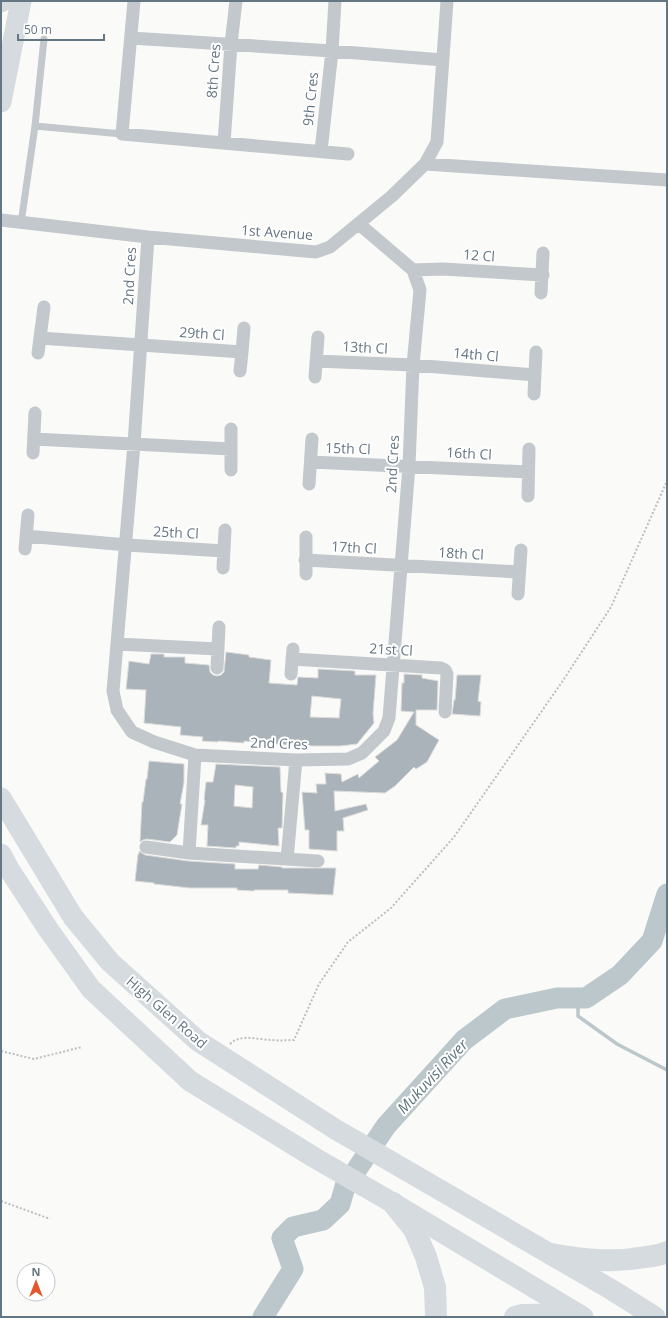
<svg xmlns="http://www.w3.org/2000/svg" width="668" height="1318" font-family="'Open Sans',sans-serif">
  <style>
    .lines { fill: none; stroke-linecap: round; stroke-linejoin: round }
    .stream { stroke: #bbc7cb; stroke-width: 3.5 }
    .river { stroke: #bbc7cb; stroke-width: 21 }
    .building { fill: #aab3b9; stroke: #dcdcda; fill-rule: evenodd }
    .path { stroke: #bbbfc2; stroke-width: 2; stroke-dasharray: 2 2; stroke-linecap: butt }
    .service { stroke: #c3c8cc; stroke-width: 7 }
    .minor { stroke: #c3c8cc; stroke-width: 13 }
    .primary { stroke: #d6dbdf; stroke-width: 21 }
    .trunk { stroke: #d6dbdf; stroke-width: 22 }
    .labels { text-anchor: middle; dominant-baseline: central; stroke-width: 4; stroke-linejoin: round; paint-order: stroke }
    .street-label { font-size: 14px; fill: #657683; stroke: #fff }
    .water-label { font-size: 15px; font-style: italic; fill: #60757c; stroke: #fff }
  </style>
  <rect width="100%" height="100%" fill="#fafaf8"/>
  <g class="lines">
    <!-- stream -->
    <path class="stream" d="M578,998V1016L617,1044L667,1070"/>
    <!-- river -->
    <path class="river" d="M263,1317L293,1269L282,1238L293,1227L323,1220L340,1204L347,1180L351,1178L386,1126L464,1040L505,1009L557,998H586L620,975L652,941L667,894"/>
  </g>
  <!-- building -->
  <path class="building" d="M226,652L249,655V657L271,660L269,683L297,685L298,677L318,678V669L355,671V675H376L373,714L374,723L357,744L340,746H313L287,743V745L244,741V743L218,741V742L202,741L203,737L180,735L181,727L144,723L146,690L126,689L129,661L149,664L151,654H164V657H185V663L209,665L210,672L213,675L217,676L221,675L224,672ZM312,696L341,699L339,718L310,717Z
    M404,674L422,675V678L438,681L437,710H416V725L439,740L427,762L416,769L414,767L395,786L385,793L334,791L335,811L366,804L368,810L343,818L344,831H337V851L309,849V830H305L302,792L317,793L316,784H326L325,773L341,774L342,782L358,774L359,778L379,761L375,757L397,740L414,712L401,711L402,683H404Z
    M457,675H481L478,701L481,702L480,716L452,714L454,700H455Z
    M149,761L184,764V782L180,804H182L177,835L170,842L147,839L143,840L140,842L142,802H143L146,779H147Z
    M216,764L280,767L281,792L283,793L282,828H278L279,846L239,842V846H236V848L207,846L208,825H201L205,800H204L206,782H213ZM235,785L253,787L252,808L234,806Z
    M139,851L145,855L188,861L235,864V869H258L259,865L282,867V868H336L333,895L288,893V890H254V891L237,890V888H190L154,884V883L135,881L138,854H139Z"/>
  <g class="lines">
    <!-- path -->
    <path class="path" d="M230,1044C241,1033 259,1040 272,1040C280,1041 287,1040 294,1040L319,984L348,942L391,908L454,837L562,682L611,607L667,481
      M1,1051L34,1059L82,1047
      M1,1201L50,1219"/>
    <!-- service -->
    <path class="service" d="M35,126L122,134
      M21,223L35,126L44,39"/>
    <!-- minor -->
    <path class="minor" d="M134,1L122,134L348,154
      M131,38L332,51L443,60
      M224,143L231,44L236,1
      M321,151L332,51L335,1
      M425,164L667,180
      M1,220L148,237L316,252L330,247L392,196L425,164L437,142L447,1
      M148,237L134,444L113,691L117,710L132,732L154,742L195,755L296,760L348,759L362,753L384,731L389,718L409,466L413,365L420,290L413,270L359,224
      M413,270L443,269L543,275
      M541,293L543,253
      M40,338L242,352L240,371
      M242,352L244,328
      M38,353L44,307
      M316,361L413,365L535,375
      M315,377L318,337
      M534,394L536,352
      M34,439L231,449
      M33,453L35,413
      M311,462L528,472
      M231,470V429
      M309,484L312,439
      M528,496L529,449
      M26,536L127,545L224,551
      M25,549L28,515
      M305,560L519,572
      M223,568L225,530
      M306,574V537
      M518,594L521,550
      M117,644L218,649
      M292,659L441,668L445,670L447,674L445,712
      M217,668L219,627
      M291,674L293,649
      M146,847L189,853L318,861
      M189,853L195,755
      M287,859L296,760"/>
    <!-- primary -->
    <path class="primary" d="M1,2V1
      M1,102L21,1
      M1,798L73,917L110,962L198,1041L335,1129L612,1290L655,1317
      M1,854L9,869L48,929L91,989L190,1081L315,1158L393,1203L583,1317"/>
    <!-- trunk -->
    <path class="trunk" d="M393,1203L414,1229L426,1257L435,1287L436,1317
      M551,1254C585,1260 612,1263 646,1257C653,1256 660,1255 667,1252
      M515,1317L522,1315L568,1314L575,1317"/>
  </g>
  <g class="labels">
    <!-- street labels -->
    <g class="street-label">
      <text transform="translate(213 71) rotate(-86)">8th Cres</text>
      <text transform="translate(310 99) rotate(-84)">9th Cres</text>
      <text transform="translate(277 232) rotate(4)">1st Avenue</text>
      <text transform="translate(479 255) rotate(4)">12 Cl</text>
      <text transform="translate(129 276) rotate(-87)">2nd Cres</text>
      <text transform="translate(202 333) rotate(4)">29th Cl</text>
      <text transform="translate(365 347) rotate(3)">13th Cl</text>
      <text transform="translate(476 354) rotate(5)">14th Cl</text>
      <text transform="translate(348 448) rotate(2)">15th Cl</text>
      <text transform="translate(469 453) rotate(3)">16th Cl</text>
      <text transform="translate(392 464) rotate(-87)">2nd Cres</text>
      <text transform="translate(176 532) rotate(3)">25th Cl</text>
      <text transform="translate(354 547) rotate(3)">17th Cl</text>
      <text transform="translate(461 553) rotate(3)">18th Cl</text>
      <text transform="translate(391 649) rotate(3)">21st Cl</text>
      <text transform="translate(279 743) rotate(2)">2nd Cres</text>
      <text transform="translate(167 1012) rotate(41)">High Glen Road</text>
    </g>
    <!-- water labels -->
    <g class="water-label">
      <text transform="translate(432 1076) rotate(-47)">Mukuvisi River</text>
    </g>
  </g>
  <!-- border -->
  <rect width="668" height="1318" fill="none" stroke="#657683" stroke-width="4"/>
  <!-- north arrow -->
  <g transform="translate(36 1282)"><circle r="19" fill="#ffffff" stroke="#c1c8cd"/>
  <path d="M0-3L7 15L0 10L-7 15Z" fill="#e4572e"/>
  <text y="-6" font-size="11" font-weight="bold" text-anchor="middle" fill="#657683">N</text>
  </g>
  <!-- scale -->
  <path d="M18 34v6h86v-6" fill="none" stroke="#657683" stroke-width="2"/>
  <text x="24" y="34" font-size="12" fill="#657683" stroke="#ffffff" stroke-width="3" paint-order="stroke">50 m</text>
</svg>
